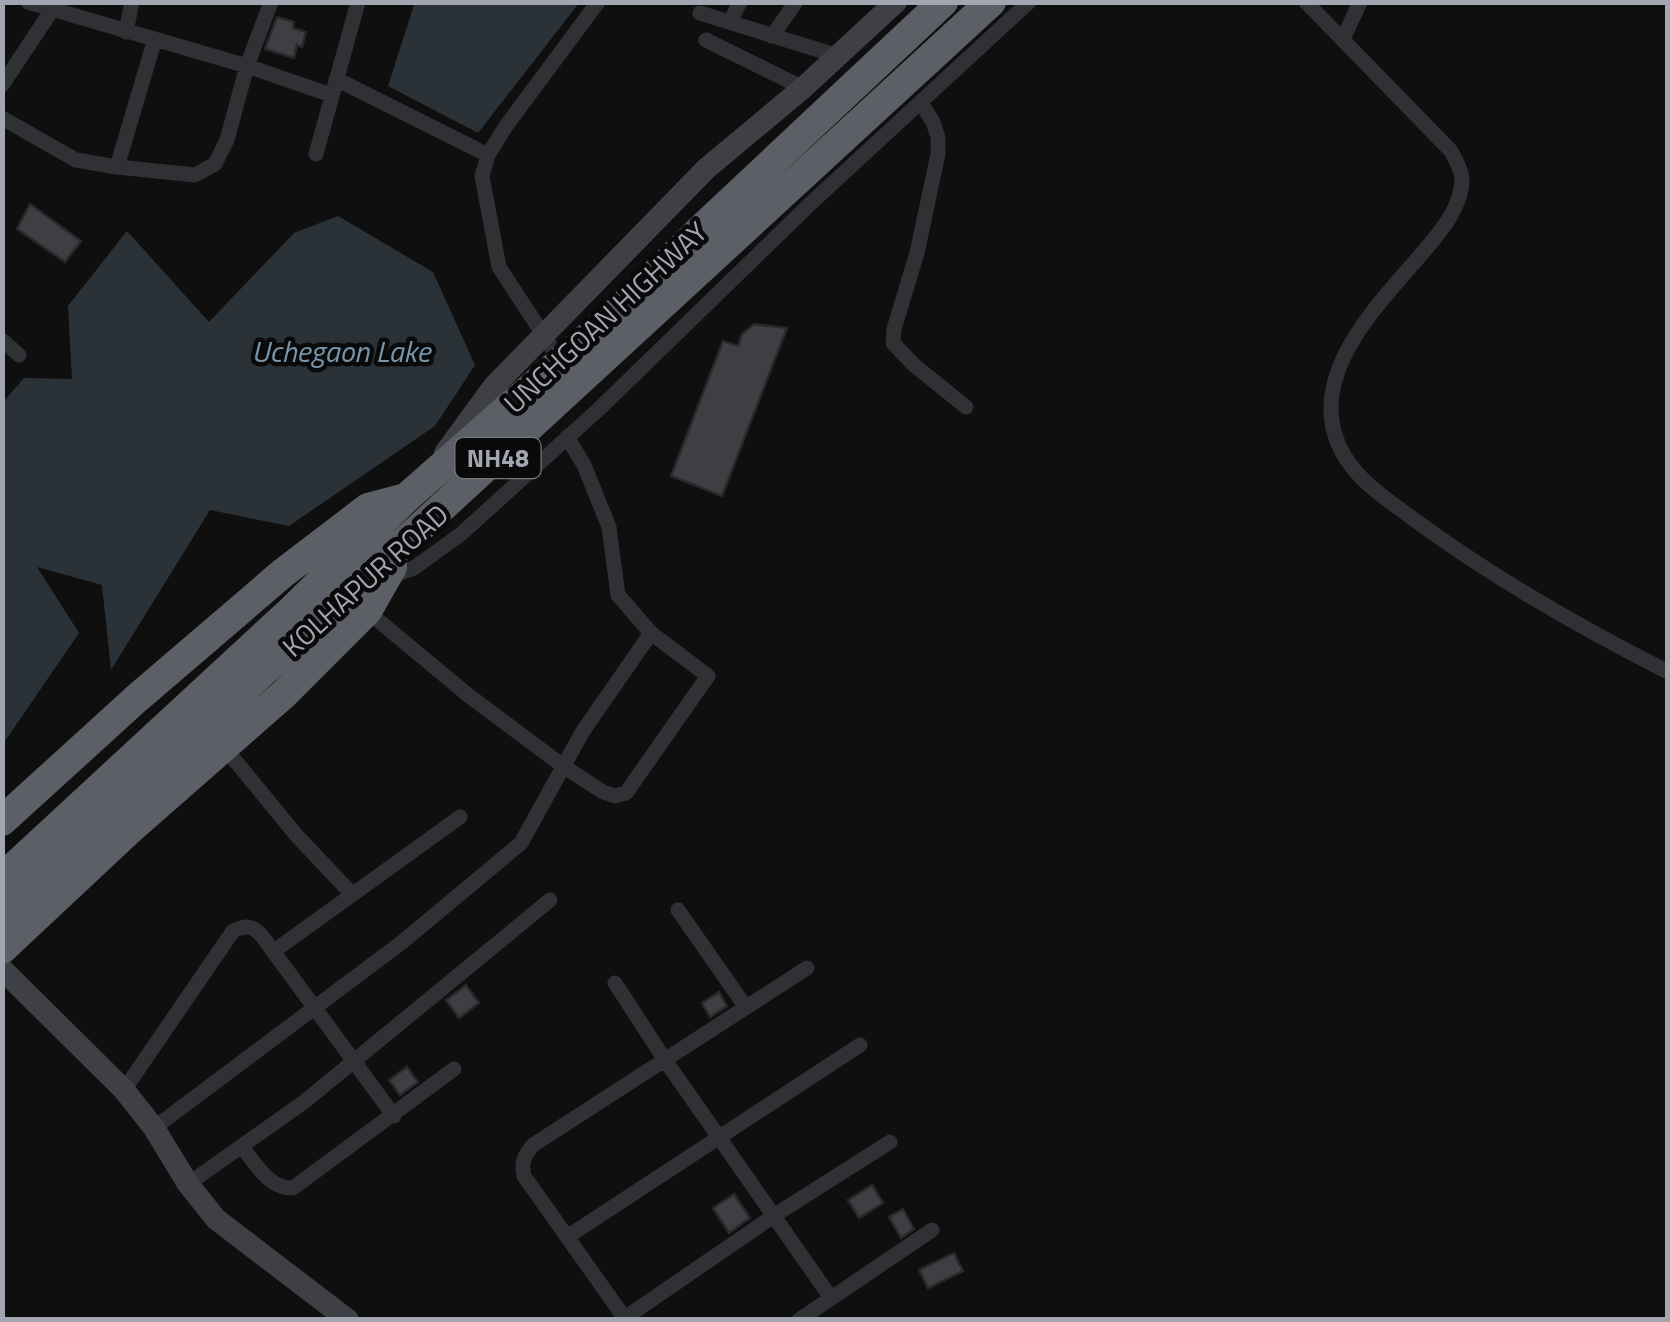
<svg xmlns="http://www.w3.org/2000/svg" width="1670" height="1322" font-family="'Titillium Web',sans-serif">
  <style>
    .water { fill: #2a3238 }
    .building { fill: #3e3f43; stroke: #29292c; stroke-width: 2.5 }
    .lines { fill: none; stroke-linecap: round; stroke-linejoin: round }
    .street { stroke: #303135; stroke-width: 15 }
    .secondary { stroke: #3f4045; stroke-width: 22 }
    .highway { stroke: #5d5f66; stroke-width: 30 }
    .labels { text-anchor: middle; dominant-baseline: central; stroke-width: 9; stroke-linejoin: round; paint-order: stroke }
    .shield { fill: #0a0a0b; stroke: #74777e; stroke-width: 2.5 }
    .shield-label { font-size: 25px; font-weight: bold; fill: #a1a6b0 }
    .street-label { font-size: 28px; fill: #a1a6b0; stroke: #0a0a0b }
    .water-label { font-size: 30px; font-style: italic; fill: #7995aa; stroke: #0a0a0b }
  </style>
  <rect width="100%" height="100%" fill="#0f0f10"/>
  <!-- water -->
  <path class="water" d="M415,2H579V3L478,133L388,86Z
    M338,216L433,272L475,365L435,426L289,526L210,510L111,670L102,585L37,567L79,633L3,744V402L24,378L72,379L68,306L127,231L209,322L294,233Z"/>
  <!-- building -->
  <path class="building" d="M277,17L294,22L293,28L306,32L302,47L297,45L294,58L265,49Z
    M30,204L81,241L65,262L17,229Z
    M754,324L787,328L722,496L671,476L723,341L738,346L742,334Z
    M466,985L479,1003L459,1018L446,1000Z
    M719,992L727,1006L710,1017L702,1003Z
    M407,1067L418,1082L400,1095L389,1080Z
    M872,1185L883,1203L859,1218L848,1200Z
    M734,1194L750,1218L729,1233L713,1208Z
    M903,1209L914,1229L901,1238L889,1217Z
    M954,1253L963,1271L928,1288L919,1270Z"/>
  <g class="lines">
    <!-- street -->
    <path class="street" d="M28,2L247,66L331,95
      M1306,2L1451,151C1455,159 1462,170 1462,179C1462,209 1437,236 1418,258C1373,310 1300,383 1345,457C1361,483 1388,500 1412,518C1492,577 1579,627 1668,672
      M700,13L838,56
      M730,22L740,2
      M126,32L132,2
      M772,36L796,2
      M1343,39L1360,2
      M706,40L803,88
      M336,79L488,155
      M2,85L52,10
      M921,103L933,122L938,137V154L917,253L894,329L893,343L914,365L966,407
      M2,118L76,160L117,167L195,175L215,164L227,140L247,66L271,2
      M316,154L358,2
      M117,167L154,42
      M2,340L19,355
      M561,362L499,267L482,176L488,155L506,126L598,2
      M390,577L414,568L461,534L599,409L810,204L1029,2
      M367,611L468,695L563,766L603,792L615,796L626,793L708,676L651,633L618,595L609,527L584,465L567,437
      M224,747L297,836L352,894
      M678,910L745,1006
      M274,951L460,817
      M615,983L665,1060L831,1298
      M124,1090L233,931C246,925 252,925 262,936L394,1116
      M154,1128L401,943L521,843L583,731L651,633
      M242,1147C256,1164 269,1189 293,1188L454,1069
      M188,1184L304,1102L550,900
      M567,1237L860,1045
      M622,1320L775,1215L890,1142
      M626,1320L524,1176C521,1162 524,1156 533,1145L807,968
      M799,1320L932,1230"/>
    <!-- secondary -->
    <path class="secondary" d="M445,453L494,386L707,168L803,88L896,2
      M2,969L124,1090L154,1128L188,1184L216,1219L348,1320"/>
    <!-- highway -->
    <path class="highway" d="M2,821L136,699L283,573L368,508L402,499
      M2,878L293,609L405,499L618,311L698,232L943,2
      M2,912L991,2
      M2,949L128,831L284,694L367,611L392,567"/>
  </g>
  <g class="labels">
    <!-- shield labels -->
    <rect class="shield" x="455.5" y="438" width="85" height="40" rx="8"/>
    <g class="shield-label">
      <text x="498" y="458">NH48</text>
    </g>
    <!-- street labels -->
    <g class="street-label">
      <text transform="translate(605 317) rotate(-43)">UNCHGOAN HIGHWAY</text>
      <text transform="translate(365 580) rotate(-42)">KOLHAPUR ROAD</text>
    </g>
    <!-- water labels -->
    <g class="water-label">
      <text x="341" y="351">Uchegaon Lake</text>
    </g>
  </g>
  <!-- border -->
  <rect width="1670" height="1322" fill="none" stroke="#a1a6b0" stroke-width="10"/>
</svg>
